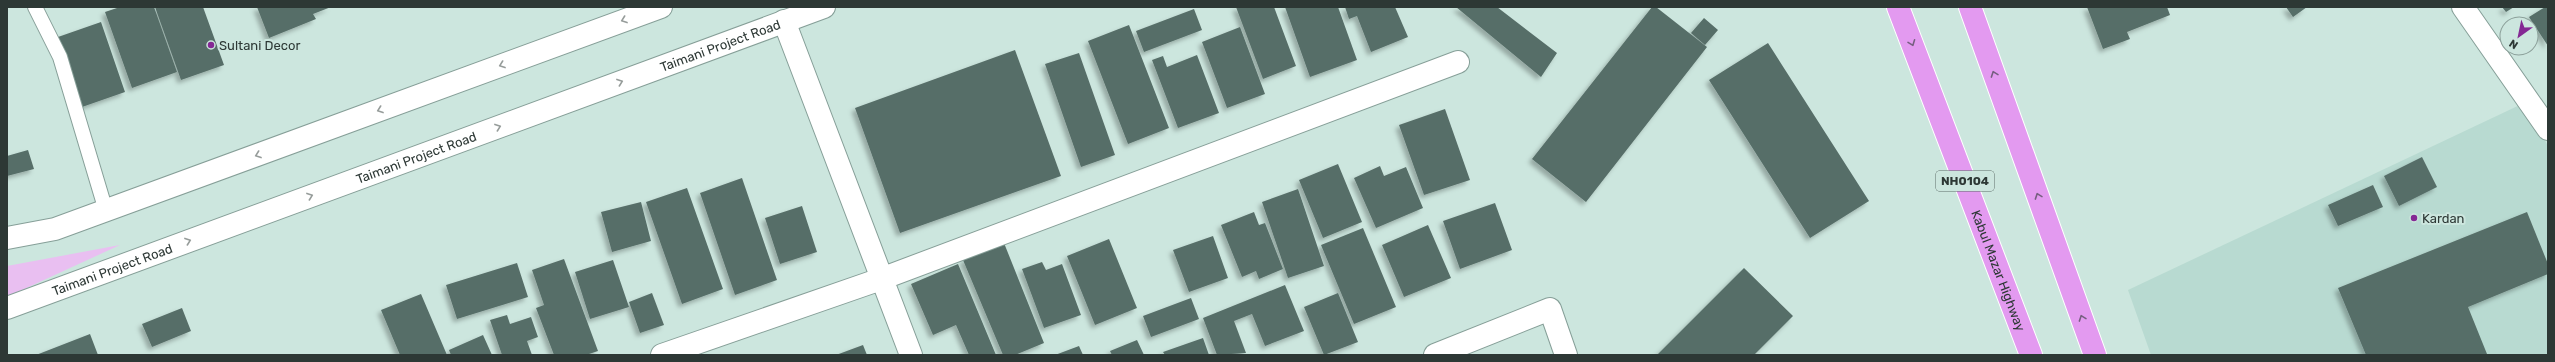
<svg xmlns="http://www.w3.org/2000/svg" width="2555" height="362" font-family="Rubik,sans-serif">
  <style>
    .built { fill: #b8dad1 }
    .green { fill: #e9bff1 }
    .building { fill: #576e68; filter: url(#shadow) }
    .lines { fill: none; stroke-linecap: round; stroke-linejoin: round }
    .service-casing { stroke: #869f98; stroke-width: 16 }
    .minor-casing { stroke: #869f98; stroke-width: 24 }
    .secondary-casing { stroke: #869f98; stroke-width: 24 }
    .trunk-casing { stroke: #fff; stroke-width: 24 }
    .service { stroke: #fff; stroke-width: 14 }
    .minor { stroke: #fff; stroke-width: 22 }
    .secondary { stroke: #fff; stroke-width: 22 }
    .trunk { stroke: #e39af0; stroke-width: 22 }
    .oneway { stroke: #969c9a }
    .oneway2 { stroke: #765f80 }
    .poi-dot { fill: #842894; stroke: #cce6de; stroke-width: 1.5 }
    .labels { text-anchor: middle; dominant-baseline: central; stroke-width: 4; stroke-linejoin: round; paint-order: stroke }
    .shield { fill: #cce6de; stroke: #5d6c68; stroke-width: 1 }
    .shield-label { font-size: 12px; font-weight: bold; fill: #2d3835 }
    .poi-label { font-size: 13px; fill: #2d3835; stroke: #cce6de; text-anchor: start }
    .street-label { font-size: 13px; fill: #2d3835; stroke: #cce6de }
  </style>
  <defs>
    <filter id="shadow"><feDropShadow dx="-3.5" dy="3.5" stdDeviation="2" flood-color="#0004"/></filter>
  </defs>
  <rect width="100%" height="100%" fill="#cce6de"/>
  <!-- built -->
  <path class="built" d="M2524,103L2548,146V355H2151L2128,290Z"/>
  <!-- green -->
  <path class="green" d="M120,245L7,297V266Z"/>
  <!-- building -->
  <path class="building" d="M120,7H154L177,72L132,88L105,12Z
    M155,7H203L224,65L181,80Z
    M257,7H331L313,14L316,19L269,38Z
    M1236,7H1274L1296,66L1263,79Z
    M1285,7H1338L1357,60L1310,77Z
    M1345,7H1395L1408,37L1371,52L1357,16L1349,19Z
    M1456,7H1497L1557,53L1541,77Z
    M1652,7H1656L1707,47L1586,202L1532,159Z
    M2087,7H2167L2170,15L2127,32L2130,39L2103,49Z
    M2286,7H2307L2293,17Z
    M2502,7H2514L2506,12Z
    M2545,7H2548V46L2529,17Z
    M1194,9L1202,30L1144,52L1136,31Z
    M1704,18L1718,30L1705,45L1691,33Z
    M101,22L125,92L82,107L58,37Z
    M1129,25L1169,128L1128,144L1088,41Z
    M1240,27L1265,94L1227,108L1202,42Z
    M1768,43L1869,201L1810,238L1709,80Z
    M1015,50L1061,176L900,233L855,108Z
    M1079,53L1115,155L1081,167L1045,64Z
    M1197,55L1219,113L1178,128L1152,60L1163,56L1167,67Z
    M1445,109L1470,180L1424,195L1399,125Z
    M28,150L34,169L7,176V156Z
    M2422,157L2437,187L2399,206L2384,176Z
    M1338,164L1362,222L1323,238L1299,180Z
    M1380,166L1384,176L1406,167L1423,208L1376,228L1354,178Z
    M742,178L777,280L735,295L700,193Z
    M2373,185L2383,207L2338,226L2328,205Z
    M687,188L723,289L682,304L646,202Z
    M1298,189L1324,266L1288,278L1262,202Z
    M641,202L651,241L612,252L601,212Z
    M1495,203L1512,250L1460,269L1443,221Z
    M802,206L817,252L780,264L765,218Z
    M1254,212L1259,225L1265,223L1283,269L1259,279L1256,271L1242,277L1221,225Z
    M2527,212L2548,264V274L2468,307L2487,354L2366,355L2338,288Z
    M1428,225L1451,278L1404,297L1382,245Z
    M1363,228L1396,307L1354,324L1321,245Z
    M1213,236L1228,278L1189,292L1173,250Z
    M1109,239L1137,308L1095,325L1067,256Z
    M1004,243L1044,343L1015,355H1003L963,260Z
    M564,259L598,351L586,355H554L536,308L544,305L532,270Z
    M613,260L629,307L590,319L575,272Z
    M1042,262L1046,270L1062,264L1081,315L1044,328L1022,269Z
    M517,263L528,297L457,319L446,285Z
    M958,264L996,355H969L956,325L933,335L911,284Z
    M1744,268L1793,316L1754,355H1657Z
    M1285,285L1304,331L1265,346L1252,314L1234,321L1246,353L1217,355L1203,318Z
    M652,293L664,325L640,333L629,302Z
    M1338,293L1358,342L1324,355L1304,307Z
    M421,294L447,355H400L381,310Z
    M1191,298L1199,319L1151,337L1143,316Z
    M182,308L191,331L152,347L142,324Z
    M507,315L510,324L531,317L538,337L527,341L532,355H502L490,320Z
    M90,334L98,355H36Z
    M483,335L492,355H451L449,350Z
    M1203,338L1209,355H1165L1163,352Z
    M1137,340L1144,355H1112L1110,351Z
    M863,345L867,355H836Z
    M1079,346L1083,355H1055Z"/>
  <g class="lines">
    <!-- service casing -->
    <g class="service-casing">
      <path id="service" d="M35,7L60,57L106,211"/>
    </g>
    <!-- minor casing -->
    <g class="minor-casing">
      <path id="minor" d="M2463,7L2548,129
        M784,21L911,355
        M662,355L881,279L1458,62
        M1435,355L1550,309L1566,355"/>
    </g>
    <!-- secondary casing -->
    <g class="secondary-casing">
      <g id="secondary">
        <path d="M7,238L55,229L661,7"/>
        <path id="s1" d="M7,308L824,7"/>
      </g>
    </g>
    <!-- trunk casing -->
    <g class="trunk-casing">
      <g id="trunk">
        <path id="s2" d="M1898,7L2031,355"/>
        <path d="M1970,7L2095,355"/>
      </g>
    </g>
    <!-- service -->
    <use href="#service" class="service"/>
    <!-- minor -->
    <use href="#minor" class="minor"/>
    <!-- secondary -->
    <use href="#secondary" class="secondary"/>
    <!-- trunk -->
    <use href="#trunk" class="trunk"/>
  </g>
  <!-- one-way arrows -->
  <defs><path id="oneway-chevron" d="M-2-3.5L2.5 0L-2 3.5" fill="none" stroke-width="1.6" stroke-linecap="round" stroke-linejoin="round"/></defs>
  <g class="oneway">
    <use href="#oneway-chevron" transform="translate(624 20) rotate(160)"/>
    <use href="#oneway-chevron" transform="translate(502 65) rotate(160)"/>
    <use href="#oneway-chevron" transform="translate(620 82) rotate(-20)"/>
    <use href="#oneway-chevron" transform="translate(380 110) rotate(160)"/>
    <use href="#oneway-chevron" transform="translate(498 127) rotate(-20)"/>
    <use href="#oneway-chevron" transform="translate(258 155) rotate(160)"/>
    <use href="#oneway-chevron" transform="translate(310 196) rotate(-20)"/>
    <use href="#oneway-chevron" transform="translate(188 241) rotate(-20)"/>
  </g>
  <g class="oneway2">
    <use href="#oneway-chevron" transform="translate(1912 43) rotate(69)"/>
    <use href="#oneway-chevron" transform="translate(1994 74) rotate(-110)"/>
    <use href="#oneway-chevron" transform="translate(2038 196) rotate(-110)"/>
    <use href="#oneway-chevron" transform="translate(2082 318) rotate(-110)"/>
  </g>
  <!-- markers -->
  <g class="poi-dot">
    <circle cx="211" cy="45" r="4"/>
    <circle cx="2414" cy="218" r="4"/>
  </g>
  <g class="labels">
    <!-- shield labels -->
    <rect class="shield" x="1936" y="171" width="58" height="20" rx="3"/>
    <g class="shield-label">
      <text x="1965" y="181">NH0104</text>
    </g>
    <!-- poi labels -->
    <g class="poi-label">
      <text x="219" y="45">Sultani Decor</text>
      <text x="2422" y="218">Kardan</text>
    </g>
    <!-- street labels -->
    <g class="street-label">
      <text stroke="none"><textPath href="#s1" startOffset="760">Taimani Project Road</textPath></text>
      <text stroke="none"><textPath href="#s1" startOffset="436">Taimani Project Road</textPath></text>
      <text stroke="none"><textPath href="#s1" startOffset="112">Taimani Project Road</textPath></text>
      <text stroke="none"><textPath href="#s2" startOffset="282">Kabul Mazar Highway</textPath></text>
    </g>
  </g>
  <!-- border -->
  <rect width="2555" height="362" fill="none" stroke="#2d3835" stroke-width="16"/>
  <!-- north arrow -->
  <g transform="translate(2519 36) rotate(213)"><circle r="19" fill="#cce6de" stroke="#8ca09a"/>
  <path d="M0-3L7 15L0 10L-7 15Z" fill="#842894"/>
  <text y="-6" font-size="11" font-weight="bold" text-anchor="middle" fill="#2d3835">N</text>
  </g>
</svg>
